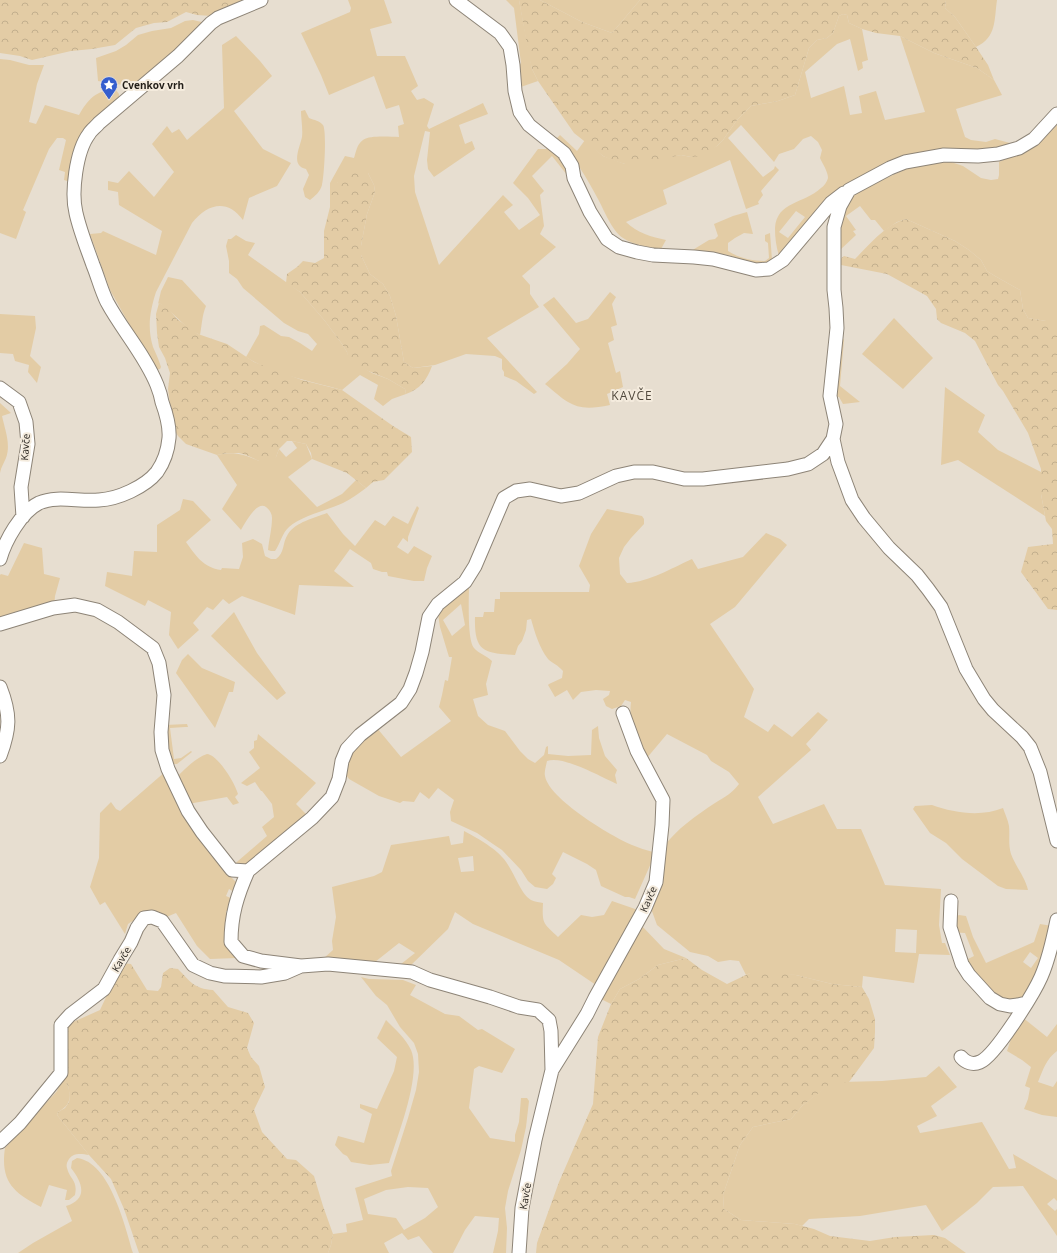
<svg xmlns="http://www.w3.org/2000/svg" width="1057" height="1253" font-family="'Open Sans',sans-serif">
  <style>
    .grass { fill: #e3cca5; fill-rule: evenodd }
    .forest { fill: url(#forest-crowns) }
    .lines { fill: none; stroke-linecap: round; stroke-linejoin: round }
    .minor-casing { stroke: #8d8477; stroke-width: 15 }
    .minor { stroke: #fff; stroke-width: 13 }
    .labels { text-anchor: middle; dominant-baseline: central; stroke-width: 4; stroke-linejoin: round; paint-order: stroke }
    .poi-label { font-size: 10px; font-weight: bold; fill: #221e19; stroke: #f4ebdd; text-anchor: start }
    .street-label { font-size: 10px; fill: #221e19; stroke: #f4ebdd }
    .quarter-label { font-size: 12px; letter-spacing: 1px; fill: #50483c; stroke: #f4ebdd }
  </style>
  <defs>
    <pattern id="forest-crowns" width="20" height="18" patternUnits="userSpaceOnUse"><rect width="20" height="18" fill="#e3cca5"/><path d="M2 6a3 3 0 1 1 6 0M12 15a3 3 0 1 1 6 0" fill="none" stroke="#c2af8d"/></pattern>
  </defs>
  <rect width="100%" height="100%" fill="#e7ded0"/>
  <!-- grass -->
  <path class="grass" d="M348,0H384L392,23L370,29L377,56H405L418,86L411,91L417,100L424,98L434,104L427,126L429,129L483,103L488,114L459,125L465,144L472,141L475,149L434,177L428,169L427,160L430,132L425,131L414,176L415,192L439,265L503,195L513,205L504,212L519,230L540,215L528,198L513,183L538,149H546L548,145L581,181L601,217H597L575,185L552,156L532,176L544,191L540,195L544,226L540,234L556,247L522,276L530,285V294L539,307L487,338L537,392L534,394L516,381L504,376V372L502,369V359L495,356L466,354L435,365L413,368L404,362L396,316L390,296L383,284L370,274L361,255V246L367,214L375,192L374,185L368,173L337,183H330L345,156L354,158C356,152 357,144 363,140C370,135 390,137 399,137L398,126L404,124L399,105L386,109L374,76L329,95L321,75L301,33L350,12L351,8Z
    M506,0H519L532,69L538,81L515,89L514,76L521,63L514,8Z
    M540,0H640L612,33L582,22Z
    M946,0H997C994,20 997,37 976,47L955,17L945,8Z
    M843,14L847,15L849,23L862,29L868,60L862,62L863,68L858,71L850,39L837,44L805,72L811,98L844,86L850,115L862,113L859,96L876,91L885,120L925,112L900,36L934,53L977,68L994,80L1002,95L956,109L965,137L971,140L986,142L995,139L1010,143V147L869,174L779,256C776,246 775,238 775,228C777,201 804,204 821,188C824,186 827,182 828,178C828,171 822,163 820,158L822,150L818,142L811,136L803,139L794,149L779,154L774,162L741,125L728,138L763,177L774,169L775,166L779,170L761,191L763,195L758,202L759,204L746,209L730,160L663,190L667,204L626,222C637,233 652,237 666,240L661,249C648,247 634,245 623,238C612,231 604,210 598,199C586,177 575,156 555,140L560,135L577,151L585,140L603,156L625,164L681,155L691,157L717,146L723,140L737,120L751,106L778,101L795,95L809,48L817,40L827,38L833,33L839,16ZM796,211L805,217L788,238L779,232Z
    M193,20L206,23L136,87L98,81L96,58L116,51L126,45L138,35L152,31L171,28L185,21Z
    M236,36L260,61L272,76L234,111L263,149L291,163L277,186L249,198L243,220C227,198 207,204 192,223L156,292C150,311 147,327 153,347C156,354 159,360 161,367L160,369L156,370L128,322L110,290L90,234L101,233L103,231L156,255L162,231L119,205L118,192L108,190V181L118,183L129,171L154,197L174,172L152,144L167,126L172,133L179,129L187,140L224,108L222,45Z
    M0,59L10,60L29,65H44L37,84L29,122L36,124L45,105L79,115C88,99 97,89 116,90L119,94V99L97,120L70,182L64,180L65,172L59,170L66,140L63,138H57L49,149L23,210L26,212L16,239L0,233Z
    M305,110L309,118C314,120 320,121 323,125C327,131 324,178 322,185C320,192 315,196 310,200L305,197L303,189L309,175L306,169C290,166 300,147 302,137C303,129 301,119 301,111Z
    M1057,125V321H1046L1028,318L1023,309L1020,290L995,276L987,271L981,260L969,250L955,241L906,219L897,222L884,231L875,220H871L860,206L846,216L856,230L853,231L856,235L839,251L836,222L854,194L895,174L911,167L926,163L951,162L963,166L981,178L991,180L998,179L999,175V162C1020,152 1042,143 1057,125Z
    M747,212L753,234L744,233L735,238L728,243V251C739,258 752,261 765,261L769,258L768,243L765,241V235L770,233L772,260C757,271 744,259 728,255C717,253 702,253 691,253V251L709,240L715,239L718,236L714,224L733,216Z
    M236,235L246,241L255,243L248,255L300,292L325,321L342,344L347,352L349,359L372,373L388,379L405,389L406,394L392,399L383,406L374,399L378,385L360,375L342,390C311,381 274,375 246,357L259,334L260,326L264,325L281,336L289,337L300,343L312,351L317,344L308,334L298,331L284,323L243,288L237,279L229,273V261L226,246L228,239H231Z
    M168,277L182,280L206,306C202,315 202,325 200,335C184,328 174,312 159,303L158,304L161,291Z
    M610,292L616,297L612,304L617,325L611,327L614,340L608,343L616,373L620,371L623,387L607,394L610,405C576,412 570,405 545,384L567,364L580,349L543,305L554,297L576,323L588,319Z
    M0,314L35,316L36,328L30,356L41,367L37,383L28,372L29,365L15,361L13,354L0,353Z
    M894,318L933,358L903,389L862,354Z
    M840,335L844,340L840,386L860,402L843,404L839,397L834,396Z
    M945,387L985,415L978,432L998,450L1041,472V494L1045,516L958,460L941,465Z
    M0,403L11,413L2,416C5,430 11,444 6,458C4,463 1,467 0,473Z
    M292,441L306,444L312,459L288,477L317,507L342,494L356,480L366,488C359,493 351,499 343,503C328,510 301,516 289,527C282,533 280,544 275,551H271L268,550C269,539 272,529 272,518C272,514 270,510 266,507C257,500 245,523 241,530L222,509L237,485L217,455C233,451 244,454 259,461L276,457L279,449L286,457L297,448Z
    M183,499L193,501L211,520L186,542C195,555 204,568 221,570L222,568L239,569L243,557L242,543L253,539L262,544L265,556L271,559H276C285,553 282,543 288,534C296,522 314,518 327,513L343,534L355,546L375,520L385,526L393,516L408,524L417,506L419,508L408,537V542L403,538L397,547L408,554L414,546L432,556L427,568L424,581H414L388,576L387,572H382L373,569L371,563L350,549L334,571L354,587L299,585L295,615L242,596L229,604L223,599L213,610L207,607L193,623L199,630L178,649L169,635L171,612L148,600L145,606L105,586L107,572L132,576L134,551L157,552V525L180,510Z
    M607,509L642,516L644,519V524L631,538L624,547L619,558L620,574L627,583C649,582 672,568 692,559L698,569L743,557L766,533L780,539L787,545L735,607L710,624L754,689L744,717L768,732L774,724L792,737L818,712L828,720L806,744L811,750L758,797L773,824L824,804L837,829H861L878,868L885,885L941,889L939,925L942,943H945L950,955L919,954L914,983L863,976L862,987L832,984L796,975L750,973L746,975L739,961L730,960L718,962L708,956L690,952L657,925L649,903L663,848C676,829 697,815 715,803C725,797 732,793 739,784L729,772L711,761L707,755L667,734L646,759C638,739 628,724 631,702L625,700L621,706L612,709L606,706L603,699L609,695L610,691L596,690L581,692L573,700L567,690L555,697L548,685L549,684L562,678L563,671C558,665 552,663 548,659C539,647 535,633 531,619L527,620L526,630L522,641L518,646L515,655C484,653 474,652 475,617H483L484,612H494L495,599H500V592H589L590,585L579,566L591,534ZM896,929L917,930L916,953L895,952Z
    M24,543L42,548L44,574L60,578L55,596L54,608L0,624V575L1,574L8,576Z
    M469,585C469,598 467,639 474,648C478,653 487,656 492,661L486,684L488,695L473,699L478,716L488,725L505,731L520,751L528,759L535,763L544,755L546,747L548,746V754L568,756L591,755L592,730L598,726L599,738L605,756L617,770L615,775L617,784C601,777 563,755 547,761C546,766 544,772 545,776C549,799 611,836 632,845C639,848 646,850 653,852L652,861L635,899L629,897H625L601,886L596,870L587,864L563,852L552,874L556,878L553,884L547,889L535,887L528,881L521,870L502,850L493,844L477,833L451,821L450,812L454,800L438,788L429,799L420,792L414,802L403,801L400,803L379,796L349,779L344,772L350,751L377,728L401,757L451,721L439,707L442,695L445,680L448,681L452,657H449L440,627L438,614L447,604ZM461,604L465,625L452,636L443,620Z
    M234,612L257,653L286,693L277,700L211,636Z
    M188,654L202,668L235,682L233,692H229L215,728L176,673L182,660Z
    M187,724L188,727H185L170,728L174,759L181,758L191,751L192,752L177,764H171L167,754L165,725Z
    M258,734L316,783L296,804L309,817L253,866L231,867L267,836L262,827L274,817L272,804L262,791H261L255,782L247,786L241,783L260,768L249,752L254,748V741L257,740Z
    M207,754C218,755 235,783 238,794L235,797L239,803L233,805L227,797L188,804L177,777C185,769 195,758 207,754Z
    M166,771L208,849L219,865L236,882V893L229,889L226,896L233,899L230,911H226V934L230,948V953L237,958L210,959L197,946L176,913L164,918L153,910L140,914L135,920L131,922L128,924L125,934L105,902L100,905L90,887L99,858L100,813L111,802L116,809L120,811Z
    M932,805C954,813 981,817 1003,808C1005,814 1008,820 1009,826C1010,835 1008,844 1011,854C1016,867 1025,877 1028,890L1006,889L998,886L962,859L946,843L930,833L913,809L915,806Z
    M464,831C474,836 495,848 502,857C513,868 520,894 531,900C535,902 540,902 543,903C542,924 543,923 558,937L581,915L592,917L604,915L612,901L638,910L596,985L559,960L473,924L455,912L448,929L408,968L324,958L333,950L332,941L336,917L332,887L374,876L382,872L391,845L449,836L451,845L463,843ZM473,856L474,871L461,872L458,858ZM399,943L415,953L401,964H385L375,962Z
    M959,915L966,916L973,937L986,963L1034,942L1040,924L1052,926L1049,947L1022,1005L1006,1008L964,961L974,956L965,933L949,932V920ZM1030,952L1038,958L1031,968L1023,962Z
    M640,924L664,949L686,958L658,965L639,979L620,989L611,1004L601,999Z
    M361,977L369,979L403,980L416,985L410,995L445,1014L459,1016L478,1030L482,1029L515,1049L502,1073L479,1066L474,1069L469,1108L490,1138L515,1142V1135L519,1122L521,1098H527L529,1101L526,1127L521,1150L508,1191L505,1208L507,1228L506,1253H493L498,1231L499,1218L475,1216L465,1230L453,1253H433L419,1236L408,1240L402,1233L384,1243L389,1253H328L331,1245L333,1234L347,1232L346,1224L363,1220L355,1188L392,1176L391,1171L408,1118L416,1090L419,1072L418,1054L414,1043L400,1027L387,1005L376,996ZM408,1187L428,1188L438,1207L425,1218L404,1230L396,1218L368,1214L364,1199L386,1190Z
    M1022,1017L1047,1037L1057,1024V1051C1046,1059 1043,1070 1038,1082L1053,1087L1057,1081V1117L1042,1115L1024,1109L1028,1099L1030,1088L1025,1086L1031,1067L1022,1060L1007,1051L1012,1036Z
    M386,1020C395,1029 406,1039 411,1050C422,1075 397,1137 389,1163L370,1165L351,1162L347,1156L343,1154L335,1145L338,1136L364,1143L372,1114L360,1108V1104L377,1109L394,1071L397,1057L377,1038Z
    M939,1066L957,1087L931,1106L937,1116L917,1126L920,1133L982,1122L1009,1169L1016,1168L1013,1154L1057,1180V1201L1054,1198L1047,1204L1055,1211L1057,1209V1236L1023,1186L993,1187L977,1203L942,1231L926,1205L860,1216L809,1219L802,1226L795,1224L741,1220L724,1209L723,1195L740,1145L753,1127L791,1119L802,1106L830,1083L841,1082L882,1081L926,1077Z
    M63,1076C71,1090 75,1103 58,1112L57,1115L89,1155C82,1154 74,1152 69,1159C67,1162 66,1165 67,1168C70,1180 78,1180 75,1195L69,1200H65L67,1190L49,1185L41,1207C14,1193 0,1182 5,1148L57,1091Z
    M77,1158C110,1162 125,1226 133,1253H18L33,1243L72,1221L66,1206C89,1199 82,1182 71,1168L72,1161Z"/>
  <!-- forest -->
  <path class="forest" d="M0,0H248L211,16L197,15L186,12L167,22L154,23L136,28L115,45L92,49L71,51L32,60L20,56L0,53Z
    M519,0H540L582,22L612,33L640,0H946L945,8L955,17L976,47L988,65L994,80L977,68L934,53L900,36L876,33L862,29L849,23L847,15L843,14L839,16L833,33L827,38L817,40L809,48L795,95L778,101L751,106L737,120L723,140L717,146L702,156L691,157L681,155L640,164H625L612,160L603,156L574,133L538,81L532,69L529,57Z
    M352,171L368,173L374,185L375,192L367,214L361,246V255L370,274L383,284L390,296L396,316L404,362L413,368L432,366C427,380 420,389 406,394L405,389L388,379L361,368L348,359L347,352L342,344L325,321L300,292L286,283L287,274L297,267L303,261L315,263L324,258V231L330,207V183H337Z
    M906,219L955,241L969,250L981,260L987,271L995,276L1020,290L1023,309L1028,318L1046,321H1057V610L1048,609L1021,572L1028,547L1053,544L1052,529L1046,521L1041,494V469L1028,433L1003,391L998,385L975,341L965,333L941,323L937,319L936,309L927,296L887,274L841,265L839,260L844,256L855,259C870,244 885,225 906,219Z
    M159,303L168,308L177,319L198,334L227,344L254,362L302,380L342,390L393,426L411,437L412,452L384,480L373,482L366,488L347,473L312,459L311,453L306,444L292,441H287L279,449L276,457L270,462L259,461L246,455L239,453H227L217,455L186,444L178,436L173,428L168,389L170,373L165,358L159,347L157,333L156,314Z
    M686,958L702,970L727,984L750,973L772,972L796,975L832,984L862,987L869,999L875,1019V1032L874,1048L849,1082L830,1084L802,1106L791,1119L753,1127L740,1145L723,1195L724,1209L741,1220L795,1224L814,1229L830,1236L870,1241L895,1237L934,1235L945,1238L966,1253H536L537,1243L559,1182L593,1104L598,1037L611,1004L620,989L639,979L658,965Z
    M122,963L131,964L147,990L158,991L161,987L163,973L170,968L178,969C190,981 194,989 213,990L228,1007L248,1013L254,1023L247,1048L251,1057L259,1066L265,1087L254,1110L262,1132L287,1159L296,1160L314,1176L323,1206L333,1234L331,1245L328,1253H139L124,1209L111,1179L89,1155L57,1115L58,1112L65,1108L69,1102L70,1096L68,1086L63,1076V1029L71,1023L100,1010Z"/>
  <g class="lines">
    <!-- minor casing -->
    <g class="minor-casing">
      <path id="minor" d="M456,0L500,33L510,47L513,65L515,91L520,112L529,125L564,153L572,166L574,178L590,212L607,239L619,247L637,252L653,255L694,257L713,259L756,270L769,269L783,260L831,203L844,193
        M0,388L19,402L26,422L28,444L21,487L23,517
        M833,439L838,462L852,500L864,518L889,548L917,575L928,589L941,607L966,669L984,699L993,710L1022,737L1030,747L1040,772L1057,841
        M0,559C5,541 21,512 39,503C57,495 79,502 99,500C118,499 145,487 157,472C164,462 168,449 169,438C170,426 166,413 162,402C161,396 159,390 157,385C145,355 122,330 107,302C101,290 98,277 93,265C87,248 80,231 76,213C71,193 76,151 89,134C91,130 96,127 99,123L178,56L211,23L218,18L261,0
        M0,624L53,608L75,605L97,610L118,622L153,648L159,663L164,695L161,732L162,750L168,769L188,811L202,832L232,870L248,871L312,818L332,797L339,779L342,761L347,749L360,735L401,703L410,689L416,673L422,652L429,617L438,604L465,582L475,566L504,498L516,491L530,489L561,496L579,493L616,476L634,472H653L684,479H703L788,469L808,464L823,454L833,439L836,424L830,396L837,328L836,308L834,290V227L840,206L849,190L890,168L905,162L944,155L978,156L998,154L1019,148L1034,139L1057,114
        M0,687C11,715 10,729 0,756
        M248,871C237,896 231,915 231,942L243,956L261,961L301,966
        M951,901L950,927L962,964L969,975L990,998L1000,1004L1010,1006L1018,1005L1026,1003
        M961,1057C966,1063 973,1065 980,1062C995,1056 1034,993 1041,977C1049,959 1053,940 1057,920
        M552,1070L587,1014L595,998L645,908L656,882L662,825L663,800L637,751L623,713
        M0,1142L20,1123L61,1073V1025L70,1015L104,989L120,960L131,942L137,928L144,918L152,917L162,921L193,965L210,973L224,976L261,977L285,973L301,966L328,964L412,972L430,980L490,997L519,1007L538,1010L549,1020L551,1031L552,1070L535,1140L522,1208L519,1253"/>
    </g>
    <!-- minor -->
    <use href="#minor" class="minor"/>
  </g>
  <!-- icons -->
  <defs>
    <g id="sight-pin" transform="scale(0.9)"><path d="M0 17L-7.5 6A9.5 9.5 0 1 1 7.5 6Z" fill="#355ece" stroke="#f4ebdd"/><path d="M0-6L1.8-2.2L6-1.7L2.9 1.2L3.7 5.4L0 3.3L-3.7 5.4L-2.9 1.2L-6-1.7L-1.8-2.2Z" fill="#fff"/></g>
  </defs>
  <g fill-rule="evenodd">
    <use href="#sight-pin" x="109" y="85"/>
  </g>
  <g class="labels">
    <!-- poi labels -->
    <g class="poi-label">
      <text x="122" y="85">Cvenkov vrh</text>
    </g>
    <!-- street labels -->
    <g class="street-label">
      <text transform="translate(25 447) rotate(-86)">Kavče</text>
      <text transform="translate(648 899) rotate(-66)">Kavče</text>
      <text transform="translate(121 959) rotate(-60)">Kavče</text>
      <text transform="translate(525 1196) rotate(-80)">Kavče</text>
    </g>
    <!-- quarter labels -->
    <g class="quarter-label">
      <text x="632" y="395">KAVČE</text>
    </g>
  </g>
</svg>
